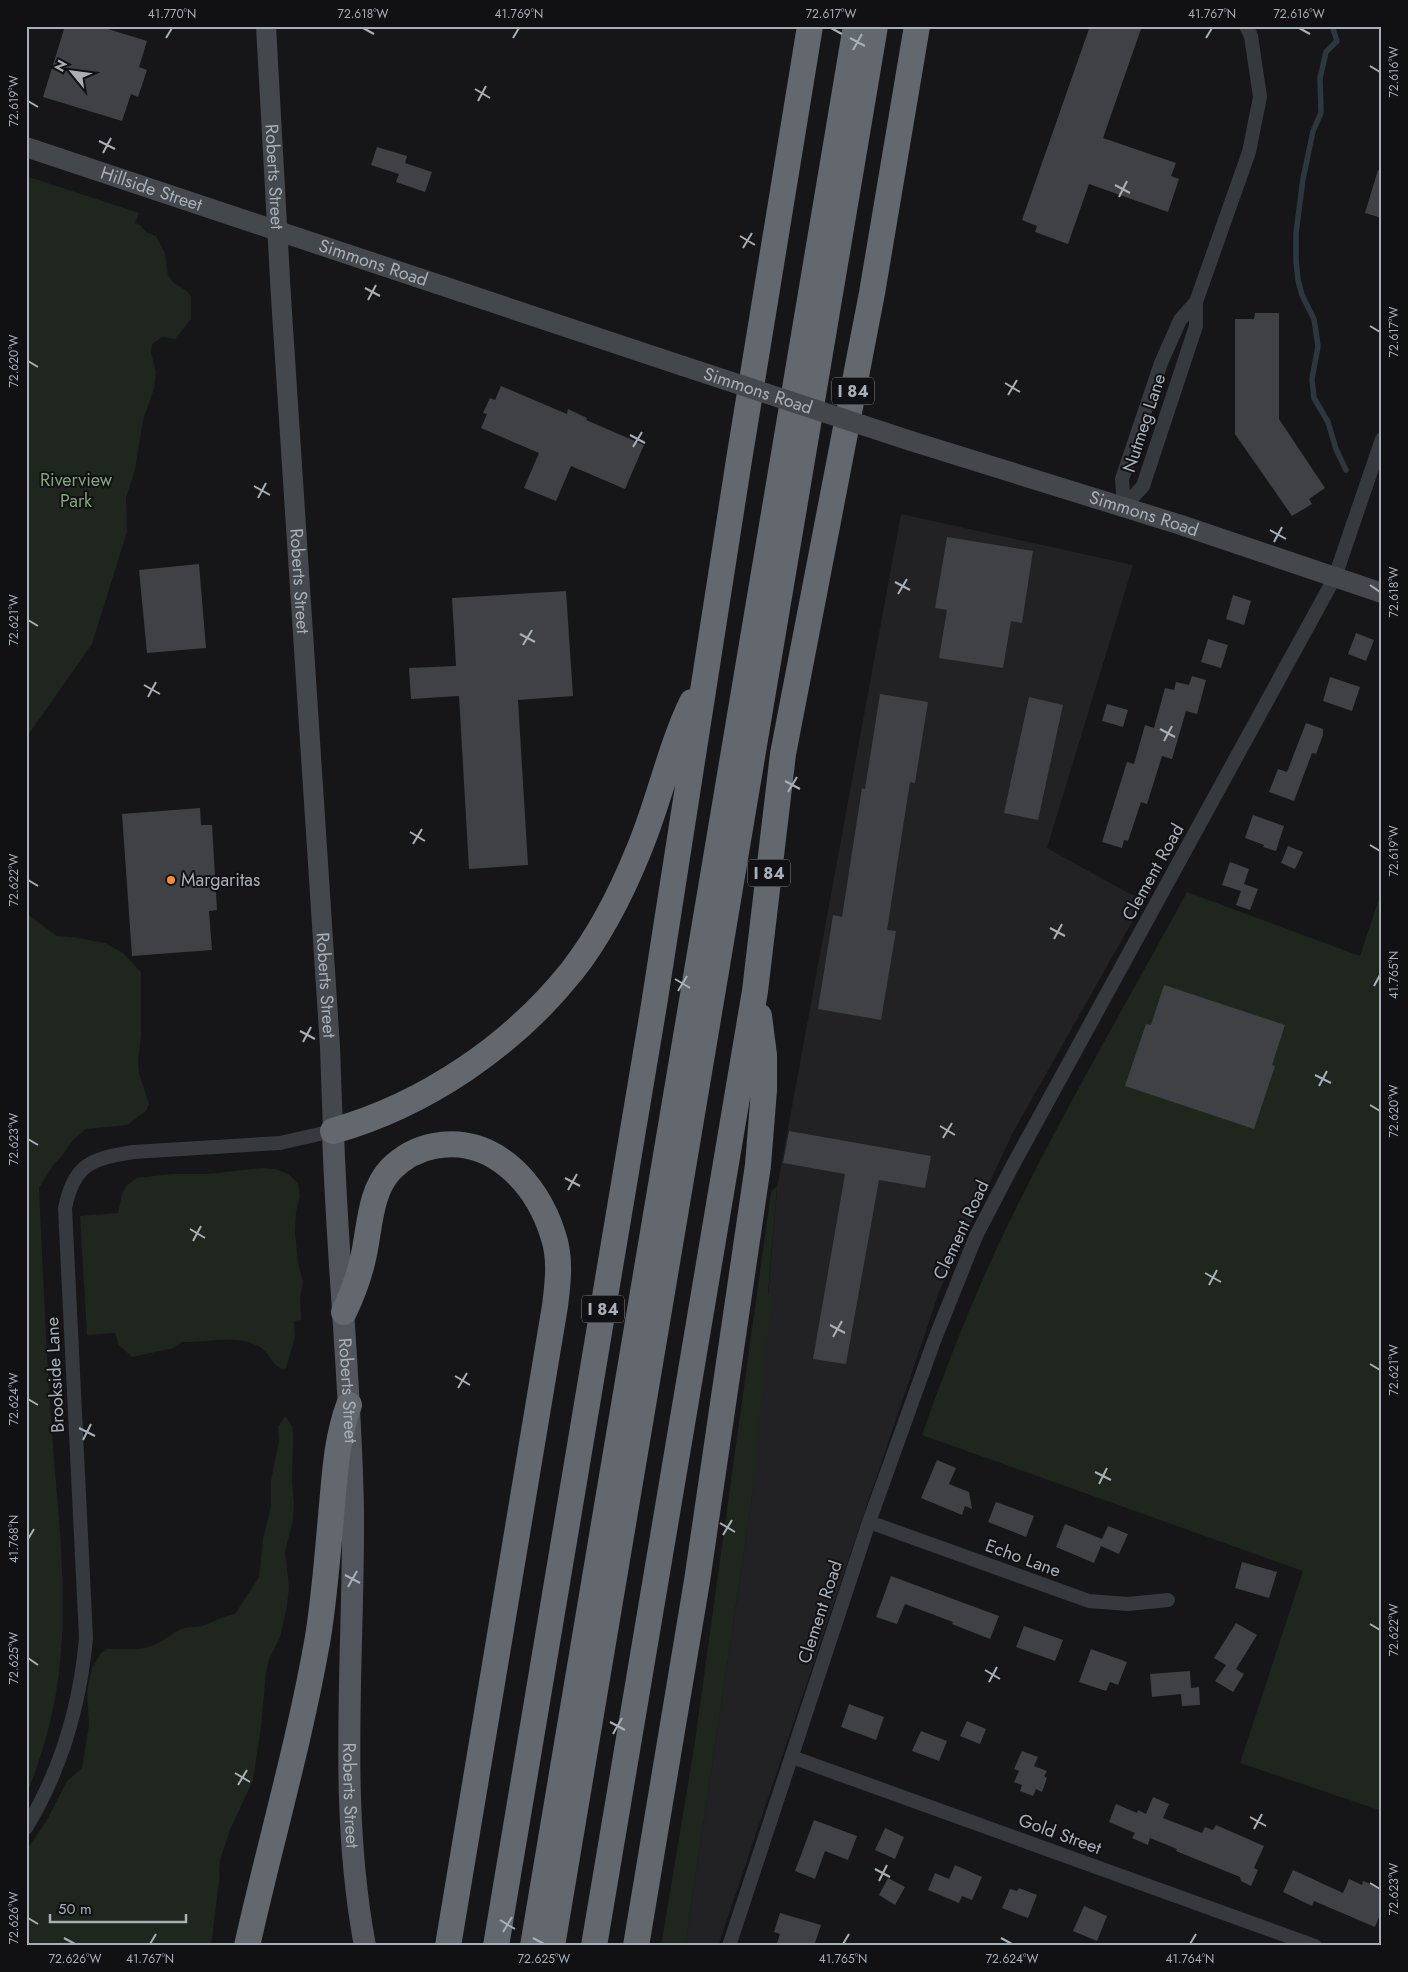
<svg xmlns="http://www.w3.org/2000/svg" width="1408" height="1972" font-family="Jost,sans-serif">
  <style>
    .built { fill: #222225 }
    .green { fill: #1e261d }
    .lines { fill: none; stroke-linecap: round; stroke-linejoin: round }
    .stream { stroke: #2b383d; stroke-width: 5.5 }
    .building { fill: #404145 }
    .street { stroke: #36393d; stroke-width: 14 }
    .secondary { stroke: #44484d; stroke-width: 20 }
    .primary { stroke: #52565c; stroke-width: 22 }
    .highway { stroke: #62686e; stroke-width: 26 }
    .secondary-bridge { stroke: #44484d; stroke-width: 20 }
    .ticks { fill: none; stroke: #a7b0b9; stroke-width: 2 }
    .poi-dot { fill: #fe8c28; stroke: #111113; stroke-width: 2 }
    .labels { text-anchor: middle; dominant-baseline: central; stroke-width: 4; stroke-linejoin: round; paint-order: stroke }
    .shield { fill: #111113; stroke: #7a8087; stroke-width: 1 }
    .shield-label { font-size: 16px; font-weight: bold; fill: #a7b0b9 }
    .street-label { font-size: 18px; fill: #a7b0b9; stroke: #111113 }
    .park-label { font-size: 18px; fill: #82a57d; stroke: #111113 }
    .poi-label { font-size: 18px; fill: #a7b0b9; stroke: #111113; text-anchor: start }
    .neatline { fill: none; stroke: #a7b0b9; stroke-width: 2 }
    .ticks-label { font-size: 12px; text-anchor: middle; fill: #a7b0b9 }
  </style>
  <rect width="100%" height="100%" fill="#161618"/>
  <!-- built -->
  <path class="built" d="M901,514L1133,565L1047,848L1130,894L1145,899L1012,1134L939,1292L718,1946H685L751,1505L777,1188Z"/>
  <!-- green -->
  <path class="green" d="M26,176L139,213L135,223L140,225L146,232L156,236L165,253L168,276L175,284L187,291L191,297V319L175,339L162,337L152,344L151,352L156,372L154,389L143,420L135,470L126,498L127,532L92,644L26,738Z
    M1382,890V1811L1240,1763L1303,1571L922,1435C946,1367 972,1300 1003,1235C1059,1118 1125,1006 1187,892L1360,956Z
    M26,913L57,936L72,937L105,943L123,953L141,972V1036L138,1061L139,1073L149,1104L146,1111L127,1125L86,1129L73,1140L62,1156L53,1165L39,1188C43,1270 46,1352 52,1433C60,1541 76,1646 42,1751C37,1766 33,1780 26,1794Z
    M261,1168L275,1169L288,1174L298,1183L300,1196L296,1212L295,1233L298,1262L303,1282L300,1299L301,1320L294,1321L295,1337L286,1368L283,1369C271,1365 269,1351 258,1346C235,1334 206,1343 182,1342L174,1348L132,1357L119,1345L115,1333L87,1335L80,1216L118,1213L122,1194L127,1185L137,1178L172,1174H208Z
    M777,1186L768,1294L772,1295L751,1505L685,1946H661L694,1748L771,1192Z
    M285,1416L292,1426L293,1435L292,1481L294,1505L293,1520L285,1552L289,1587L287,1606L280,1637L269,1660L266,1672L261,1727L253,1780L230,1830L220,1860L219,1882L211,1946H26V1851L47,1820L67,1781L82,1768L89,1725L87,1691L92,1668L101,1653L107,1649C119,1649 133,1650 145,1648C159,1645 168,1636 179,1630C186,1626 195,1628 202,1626C214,1622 222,1616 235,1614L259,1577L263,1539L271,1507V1481L279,1441L278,1427Z"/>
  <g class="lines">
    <!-- stream -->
    <path class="stream" d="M1332,26L1337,41L1326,52L1320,78L1321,113L1313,131L1303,179L1296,233V261L1298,280L1302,295L1314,319L1318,346L1312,379L1314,398L1328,422L1336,449L1346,470"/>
  </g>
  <!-- building -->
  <path class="building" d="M65,26H98L147,41L139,67L147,70L138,97L131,94L122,121L43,97Z
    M1090,26H1142L1103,138L1176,163L1171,176L1179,179L1168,212L1089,184L1068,244L1035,232L1037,226L1022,220Z
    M377,147L407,156L405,163L432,172L425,192L396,182L399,174L371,165Z
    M1378,170L1382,171V218L1365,213Z
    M1255,313H1279V419L1325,488L1309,499L1312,504L1292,516L1235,434V319H1254Z
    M501,386L567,414L568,409L587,418L586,420L644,445L625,489L571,466L556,501L524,488L539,453L481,428L487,414L483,413L490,398L495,400Z
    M947,537L1033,551L1022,623L1011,621L1003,668L939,658L947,610L935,608Z
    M199,564L206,648L147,653L139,570Z
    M566,591L573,696L518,700L528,865L469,869L459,696L411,699L409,668L456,666L452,598Z
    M1233,595L1251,601L1244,625L1226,619Z
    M1356,633L1374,640L1366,661L1348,654Z
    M1208,639L1228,645L1221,668L1201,662Z
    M1192,676L1206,680L1197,714L1186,711L1172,759L1162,756L1147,804L1141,802L1128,841L1124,840L1122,848L1102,842L1127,762L1134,764L1145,725L1154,728L1165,688L1174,690L1176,682L1189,685Z
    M1330,677L1360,687L1352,711L1323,701Z
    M880,694L928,702L915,783L910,782L887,930L896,931L881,1020L818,1009L833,915L842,917L862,788L865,789Z
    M1029,697L1063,705L1038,820L1004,813Z
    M1107,704L1128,710L1123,727L1102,721Z
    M1306,723L1323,729V735L1316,754L1312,753L1294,801L1269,792L1278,769L1287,772Z
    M200,808L201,825H212L217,910L209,911L212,950L132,956L122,814Z
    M1253,815L1284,826L1276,851L1263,847L1264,845L1245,838Z
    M1288,846L1303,852L1295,869L1281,863Z
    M1230,862L1249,869L1244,884L1258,889L1250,910L1236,905L1241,891L1222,885Z
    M1164,985L1285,1025L1272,1065L1275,1066L1254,1129L1125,1086L1146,1024L1151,1025Z
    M789,1131L931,1156L925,1188L879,1180L846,1364L813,1359L845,1174L783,1163Z
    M937,1460L956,1468L949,1484L969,1492L972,1509L965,1506L962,1515L921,1498Z
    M996,1502L1034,1516L1026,1537L988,1522Z
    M1065,1524L1102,1539L1108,1526L1128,1534L1119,1554L1101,1546L1094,1563L1056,1547Z
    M1242,1562L1277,1572L1269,1598L1235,1588Z
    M891,1576L999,1616L990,1639L952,1624L953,1622L905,1604L897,1624L876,1617Z
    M1236,1623L1257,1635L1236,1669L1244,1674L1233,1692L1215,1681L1226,1665L1214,1658Z
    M1024,1626L1063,1640L1055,1661L1016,1647Z
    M1091,1649L1127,1662L1118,1685L1110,1682L1106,1691L1079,1682Z
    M1190,1671L1191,1688L1199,1687L1200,1705L1182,1706L1181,1694L1152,1697L1150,1674Z
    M849,1704L884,1717L876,1740L841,1727Z
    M967,1721L986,1729L980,1744L960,1736Z
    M921,1731L947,1741L939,1761L912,1751Z
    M1022,1751L1038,1757L1034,1766L1047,1771L1044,1776L1047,1778L1042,1792L1036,1789L1033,1796L1020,1791L1022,1785L1014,1782L1019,1771L1014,1769Z
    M1153,1797L1169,1804L1163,1818L1202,1833L1205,1827L1213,1830L1216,1825L1264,1846L1254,1868L1258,1870L1251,1886L1241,1881L1240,1877L1176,1851L1177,1849L1150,1838L1148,1845L1132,1838L1135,1833L1109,1822L1116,1804L1137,1813L1138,1810L1146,1814Z
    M814,1820L857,1836L848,1860L825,1851L815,1879L795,1871Z
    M885,1828L904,1837L895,1859L875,1850Z
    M955,1865L982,1877L972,1900L962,1896L959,1903L928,1890L935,1873L949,1879Z
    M1293,1870L1343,1893L1349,1879L1362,1885L1363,1881L1382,1889V1910L1375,1927L1314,1901L1312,1906L1283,1892Z
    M888,1878L905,1887L895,1905L879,1895Z
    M1019,1888L1037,1895L1028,1918L1002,1908L1010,1889L1017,1891Z
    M1084,1906L1107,1916L1097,1941L1073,1931Z
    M780,1913L821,1925L814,1946H776L780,1934L774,1932Z"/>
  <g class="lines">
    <!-- street -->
    <path class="street" d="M1124,507L1143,486L1196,326V302L1249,152L1260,97L1251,36L1246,26
      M1124,507L1122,479L1161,363L1180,320L1196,302
      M869,1522L1089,1601L1128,1604L1168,1600
      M792,1757L1315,1946
      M26,1828C61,1770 80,1706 86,1638L65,1208C74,1163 92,1159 133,1152L280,1143L333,1131
      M729,1946L869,1522L934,1341L976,1236L1014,1163L1335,577L1382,439"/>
    <!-- secondary -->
    <g class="secondary">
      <path id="s1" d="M266,26L281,297L330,1047L333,1131"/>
      <path id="s2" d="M26,147L683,366"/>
      <path id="s3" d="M911,441L1181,525L1382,593"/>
    </g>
    <!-- primary -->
    <path class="primary" id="s4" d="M333,1131C337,1259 351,1385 353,1512C354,1656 338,1803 365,1946"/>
    <!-- highway -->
    <path class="highway" d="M333,1131C425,1105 512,1046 572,971C600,935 621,894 638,852C659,803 669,750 692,702
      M344,1312C353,1293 360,1274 364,1254C370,1226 370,1191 391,1169C403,1157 418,1149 434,1146C492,1134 537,1183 553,1235C561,1258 558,1282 555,1306L448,1946
      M247,1946C270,1843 300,1741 318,1637C325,1593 328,1549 332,1505C335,1472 337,1437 349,1405
      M496,1946L654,1005L739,460L810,26
      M533,1946L856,26
      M552,1946L875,26
      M594,1946L755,991L783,754L872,293L917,26
      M636,1946L697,1581L758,1165L764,1090V1055L759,1016"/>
    <!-- secondary-bridge -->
    <path class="secondary-bridge" id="s5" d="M683,366L911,441"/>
  </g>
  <!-- ticks -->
  <path class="ticks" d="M363,28L374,34M831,28L842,34M1299,28L1310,34M166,38L172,28M513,38L519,28M850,38L865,46M1206,38L1212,28M853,50L862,34M1370,66L1380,72M475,89L490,98M28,101L38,107M478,101L486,86M99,141L115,149M103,153L111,138M1115,185L1130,193M1119,197L1127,181M740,236L755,245M743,248L752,233M365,288L380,296M368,300L376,285M1370,326L1380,332M28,361L38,367M1005,383L1020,392M1008,395L1017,380M630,435L645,443M633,447L642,432M254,486L270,495M258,498L266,483M1270,530L1286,539M1274,542L1282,527M895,582L910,590M1370,585L1380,592M898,594L907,579M28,620L38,626M520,634L535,642M523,645L532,630M144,685L160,694M148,697L156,682M1160,729L1175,737M1164,741L1172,726M785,781L800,789M788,792L797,777M410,832L425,841M413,844L422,829M1370,845L1380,851M28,880L38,886M1050,928L1065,936M1054,939L1062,924M675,979L690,988M1374,986L1380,975M678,991L687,976M300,1031L315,1039M303,1042L311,1027M1315,1075L1331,1083M1319,1086L1327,1071M1370,1105L1380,1111M940,1126L955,1135M943,1138L952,1123M28,1139L38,1145M565,1178L580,1186M568,1190L577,1174M190,1229L205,1238M193,1241L201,1226M1205,1273L1221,1282M1209,1285L1217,1270M830,1325L845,1333M833,1337L842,1321M1370,1364L1380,1370M455,1376L470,1385M458,1388L467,1373M28,1399L38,1405M79,1428L95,1436M83,1440L91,1424M1095,1472L1111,1480M1099,1484L1107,1468M720,1523L735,1532M723,1535L732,1520M28,1539L34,1529M345,1575L360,1583M348,1587L357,1571M1370,1624L1380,1630M28,1658L38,1665M985,1670L1000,1679M989,1682L997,1667M610,1722L625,1730M613,1734L622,1718M235,1773L250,1782M238,1785L247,1770M1250,1817L1266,1826M1254,1829L1262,1814M875,1869L890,1877M879,1881L887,1865M1370,1883L1380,1889M28,1918L38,1924M500,1920L515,1929M503,1932L512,1917M64,1938L75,1944M533,1938L544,1944M1001,1938L1012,1944M150,1944L156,1934M843,1944L849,1934M1190,1944L1196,1934"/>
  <!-- markers -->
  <circle class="poi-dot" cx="171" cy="880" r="5"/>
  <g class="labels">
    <!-- shield labels -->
    <g class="shield">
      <rect x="832" y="377.5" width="42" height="27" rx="4"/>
      <rect x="748" y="859.5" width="42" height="27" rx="4"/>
      <rect x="582" y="1295.5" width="42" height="27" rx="4"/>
    </g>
    <g class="shield-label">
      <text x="853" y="391">I 84</text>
      <text x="769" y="873">I 84</text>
      <text x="603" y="1309">I 84</text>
    </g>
    <!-- street labels -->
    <g class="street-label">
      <text stroke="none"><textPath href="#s1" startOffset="151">Roberts Street</textPath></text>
      <text stroke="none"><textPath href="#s2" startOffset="132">Hillside Street</textPath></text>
      <text stroke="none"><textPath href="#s2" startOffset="366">Simmons Road</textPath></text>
      <text stroke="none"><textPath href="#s5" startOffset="79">Simmons Road</textPath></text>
      <text transform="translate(1144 423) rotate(-72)">Nutmeg Lane</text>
      <text stroke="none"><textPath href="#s3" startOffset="244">Simmons Road</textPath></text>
      <text stroke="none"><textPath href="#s1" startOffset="556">Roberts Street</textPath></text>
      <text transform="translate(1153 872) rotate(-61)">Clement Road</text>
      <text stroke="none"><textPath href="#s1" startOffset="961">Roberts Street</textPath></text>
      <text transform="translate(961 1230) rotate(-65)">Clement Road</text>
      <text transform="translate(55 1375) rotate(-93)">Brookside Lane</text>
      <text stroke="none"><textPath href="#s4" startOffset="260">Roberts Street</textPath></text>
      <text transform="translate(1023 1558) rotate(20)">Echo Lane</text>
      <text transform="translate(820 1612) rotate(-72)">Clement Road</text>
      <text stroke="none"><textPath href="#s4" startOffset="665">Roberts Street</textPath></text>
      <text transform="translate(1060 1834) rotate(20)">Gold Street</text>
    </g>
    <!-- park labels -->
    <g class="park-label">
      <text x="76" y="480">Riverview<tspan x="76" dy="21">Park</tspan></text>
    </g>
    <!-- poi labels -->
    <g class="poi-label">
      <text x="181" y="880">Margaritas</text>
    </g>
  </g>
  <!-- border -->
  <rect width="1408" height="1972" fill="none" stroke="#111113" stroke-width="55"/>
  <!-- north arrow -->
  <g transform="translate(72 72) rotate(299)" stroke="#111113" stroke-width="4" paint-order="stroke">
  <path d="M0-4L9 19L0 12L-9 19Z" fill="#a7b0b9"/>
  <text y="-8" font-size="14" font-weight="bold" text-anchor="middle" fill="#a7b0b9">N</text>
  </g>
  <!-- scale -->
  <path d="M50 1914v8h136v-8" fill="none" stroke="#a7b0b9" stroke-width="2.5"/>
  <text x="58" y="1914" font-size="15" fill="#a7b0b9" stroke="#111113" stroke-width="4" paint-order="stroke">50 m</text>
  <rect x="28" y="28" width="1352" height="1916" class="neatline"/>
  <g class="ticks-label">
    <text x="172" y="18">41.770°N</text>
    <text x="363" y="18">72.618°W</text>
    <text x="519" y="18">41.769°N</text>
    <text x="831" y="18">72.617°W</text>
    <text x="1212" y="18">41.767°N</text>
    <text x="1299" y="18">72.616°W</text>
    <text transform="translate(1394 72) rotate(-90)" y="4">72.616°W</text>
    <text transform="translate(14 101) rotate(-90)" y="4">72.619°W</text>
    <text transform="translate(1394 332) rotate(-90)" y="4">72.617°W</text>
    <text transform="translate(14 361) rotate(-90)" y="4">72.620°W</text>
    <text transform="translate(1394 592) rotate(-90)" y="4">72.618°W</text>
    <text transform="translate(14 620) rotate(-90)" y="4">72.621°W</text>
    <text transform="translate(1394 851) rotate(-90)" y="4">72.619°W</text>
    <text transform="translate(14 880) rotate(-90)" y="4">72.622°W</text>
    <text transform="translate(1394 975) rotate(-90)" y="4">41.765°N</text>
    <text transform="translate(1394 1111) rotate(-90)" y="4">72.620°W</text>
    <text transform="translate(14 1139) rotate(-90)" y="4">72.623°W</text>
    <text transform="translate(1394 1370) rotate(-90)" y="4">72.621°W</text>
    <text transform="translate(14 1399) rotate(-90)" y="4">72.624°W</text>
    <text transform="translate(14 1539) rotate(-90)" y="4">41.768°N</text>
    <text transform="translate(1394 1630) rotate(-90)" y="4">72.622°W</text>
    <text transform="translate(14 1658) rotate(-90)" y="4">72.625°W</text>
    <text transform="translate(1394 1889) rotate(-90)" y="4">72.623°W</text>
    <text transform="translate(14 1918) rotate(-90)" y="4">72.626°W</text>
    <text x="75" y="1963">72.626°W</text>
    <text x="150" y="1963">41.767°N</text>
    <text x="544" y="1963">72.625°W</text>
    <text x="843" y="1963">41.765°N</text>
    <text x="1012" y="1963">72.624°W</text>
    <text x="1190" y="1963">41.764°N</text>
  </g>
</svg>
